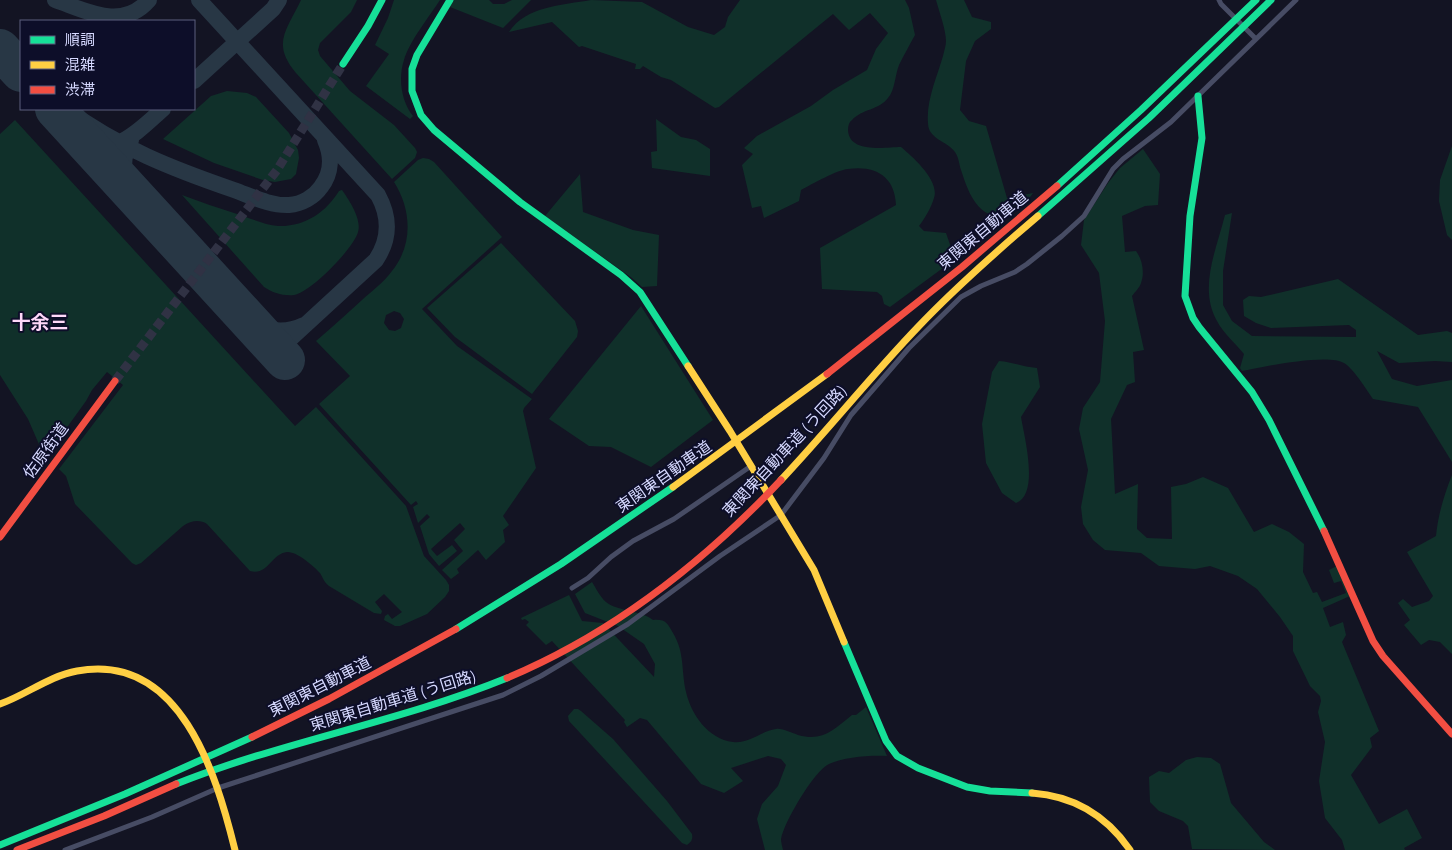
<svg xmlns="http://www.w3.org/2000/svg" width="1452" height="850" font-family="'Source Sans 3','Noto Sans JP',sans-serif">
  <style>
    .green { fill: #10302a; fill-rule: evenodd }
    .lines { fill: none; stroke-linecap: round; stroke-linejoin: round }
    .taxiway { stroke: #283745; stroke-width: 16 }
    .runway { stroke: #283745; stroke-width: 40 }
    .highway-tunnel { stroke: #303244; stroke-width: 9; stroke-dasharray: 9 4.5; stroke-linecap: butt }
    .street { stroke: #474c64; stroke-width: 5 }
    .fast { stroke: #16e098; stroke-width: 7 }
    .slow { stroke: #ffcf43; stroke-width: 7 }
    .jam { stroke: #f24e42; stroke-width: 7 }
    .labels { text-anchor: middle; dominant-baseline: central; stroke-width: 4; stroke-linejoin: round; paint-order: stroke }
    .street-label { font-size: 16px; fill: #d6d9ff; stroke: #0d0e29 }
    .quarter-label { font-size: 19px; font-weight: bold; fill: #ffd8f9; stroke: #0d0e29 }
  </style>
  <rect width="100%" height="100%" fill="#131423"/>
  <!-- green -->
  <path class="green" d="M301,0H357L351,12L320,43L318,50L320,56L350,91L394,125L415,148L417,152L415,158L392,179L296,73C271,43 287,30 301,0Z
    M394,0H440C429,17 409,42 404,60C398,78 401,101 413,116L410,119L366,86L389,54L375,45L388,18Z
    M454,0H489L493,4H504L512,0H531L503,28L450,7Z
    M591,0L642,2L688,27L714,35L725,27L728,17L740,0H905L909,8L915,35C910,44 904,55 899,65C895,75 895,90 888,98C879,110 862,109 852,120C849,122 848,126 848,130C849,154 886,147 901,147C913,157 940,181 934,198C931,208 925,218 919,226L924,231L946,233L955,259L890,307L884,304L882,296L877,292L822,289L820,248L896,205C895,177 876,165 848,169C837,170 812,184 801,190L799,201L764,218L761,206L752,208L742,165L753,154L744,148L757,136L811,106L833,90L867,70L876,49L888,33L870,13L849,30L833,14L719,107L715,108L671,80L661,77L643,66L640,69H635L636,64L582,46L579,47L552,22L509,32C526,6 563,5 591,0Z
    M936,0H964L972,17L991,22V29L975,41L966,61L960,110L969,121L986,126L1007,198L1033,193C1027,202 1015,214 1004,216C977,219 968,191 961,170C959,164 959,158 955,152C947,141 928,139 928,123C926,101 937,77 943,56C944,51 946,46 946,41C946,30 939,11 936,0Z
    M227,91L247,93L256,97L289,133L298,150L299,158L296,174L291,179L275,182L263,180L214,163L163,139L211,96Z
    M656,119L681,137L696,140L710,149V176L652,168L651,152L657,151Z
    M15,120L295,426L316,407L406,506L424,556L446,580L449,585V591L445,597L427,614L400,626H395L384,620L385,616L388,614L392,619L402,612L384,594L375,602L382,611L381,614L374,613L329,586C324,582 323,578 320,573C314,566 296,551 287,552C271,554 268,576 250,571L207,524C199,519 191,521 183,526L141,563L136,565L132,563L75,504L66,476L59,469L123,385L107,372L92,390L86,401L45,458L28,419L0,375V134Z
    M1452,146V240L1447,235L1439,201L1440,180Z
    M1143,149L1160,174L1158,205L1145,206L1122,216L1125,252L1136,251C1142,259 1145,272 1141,283C1140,287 1135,292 1132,296L1144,350L1133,352L1135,382L1127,385L1111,419L1115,494L1138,484L1137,529L1147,538L1172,539L1171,487L1186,484L1203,477L1228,488L1254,532L1272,524L1289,532L1304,544L1303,572L1313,593L1317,592L1322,602L1346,593L1341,581L1334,583L1329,570L1337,566L1350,596L1323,608L1330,627L1343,622L1346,635L1342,642L1379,731L1370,738L1372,747L1351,775L1379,824L1407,809L1422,838L1404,848L1405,850H1345L1342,840L1325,818L1319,781L1325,742L1318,712L1321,701L1320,696L1310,686L1293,651V636L1280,617L1257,589L1238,576L1210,566L1195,569L1159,566L1141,553L1105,550L1093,540L1083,524L1081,507L1088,470L1079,429L1083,408L1100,382L1105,321L1099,273L1081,245L1084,220L1108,183L1120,168Z
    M423,158L429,159L434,162L502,237L422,309L457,346L532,399L524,408L523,411L536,468L503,516L509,525L503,530L505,542L486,560L478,550L457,569L459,573L451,579L442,570L463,551L454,540L465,529L460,523L431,549L437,556L452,545L457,551L439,566L429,554L420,526L430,517L427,514L418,523L413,507L418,504L416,501L411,505L319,404L350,376L316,341C332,327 347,314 362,300C372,291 384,282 392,271C413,245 412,210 394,182L418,160ZM394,311L400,313L404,319L401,328L395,331L389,330L384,323L386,315Z
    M580,174L583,212L633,230L659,235L657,286L642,287L632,278L545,216Z
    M342,190C349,200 362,219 358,232C354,248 310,293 294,295C283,296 273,293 264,287L182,195C200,202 219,208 237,214C250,218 265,225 278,226C305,227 326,212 339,191Z
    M1232,213L1223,271V305L1232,321L1252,336L1356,337V330L1349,325L1271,328L1256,323L1244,316L1243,300L1249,296L1261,297L1338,279L1418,335L1447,331L1452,333V362L1435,361L1399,363L1377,351L1392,379L1417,386L1452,380V462L1418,407L1373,399C1366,389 1354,369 1344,363C1328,353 1262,367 1242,371L1240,368L1244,354C1236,344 1223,333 1217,321C1198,288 1217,248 1225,215Z
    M501,243L575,321L578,331L577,337L532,394L455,337L427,308Z
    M641,306L713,420L651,467L611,447L589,446L549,419Z
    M999,361C1013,362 1023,367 1037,368L1040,387L1021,417C1024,436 1040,494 1016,503L1002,493L986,463L982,424L992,372Z
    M1452,475V654L1440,642L1429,640L1421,645L1404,625L1410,620L1398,603L1403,599L1412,607L1429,601L1433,596L1407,552L1436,536C1438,515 1444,495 1452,475Z
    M592,582C596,588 600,597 606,602C616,611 643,611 653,620C666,619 667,623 673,633C685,653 681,670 686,692C691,714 708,739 733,742C749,744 761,731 776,729C782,728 792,733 798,735C823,742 833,730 852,715H856L866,707L887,756C870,755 844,757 829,764C814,771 784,822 781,839C781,842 782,846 783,850H765L757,819L762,804L778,786L786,765L781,759L768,756L731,768L743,781L724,793L701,784L647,720L640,718L627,727L624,722L625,720L552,641L546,645L526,625L529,622L525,619L522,620L521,618L569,595L582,621L603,623L654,677L655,664L644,644L618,626L585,613L575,594Z
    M574,709H578L581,711L613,739L667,801L692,834C693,840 691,842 687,845L682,843L569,721L568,716Z
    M1197,757L1211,758L1220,764L1231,803L1264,842L1275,850L1192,849L1188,826L1183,821L1159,811L1150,802L1149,777L1159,771L1169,773L1186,760Z"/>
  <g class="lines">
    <!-- taxiway -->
    <path class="taxiway" d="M55,0C87,11 122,31 149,0
      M199,0L378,195C390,217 390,239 376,260L277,351
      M11,61L21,72
      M194,81L273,9L279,0
      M55,109C63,117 70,127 79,135C111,163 140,129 163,109
      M66,109C119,148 173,169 234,190C251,196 270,206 289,205C302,204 314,197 321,187C332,173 332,156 325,140
      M130,190C122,173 122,156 131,140
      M248,320C265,331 285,334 304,325"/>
    <!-- runway -->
    <path class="runway" d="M0,49L21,72
      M55,109L285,360"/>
    <!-- highway-tunnel -->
    <path class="highway-tunnel" d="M115,381L277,170L343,64"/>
    <!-- street -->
    <path class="street" d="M1219,0L1221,4L1256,39
      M572,588L588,578L611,557L633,541L674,519L751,466
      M65,850L152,817L218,788L503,695L541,676L628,624L720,556L781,515L824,458L851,415L909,348L961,297L981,286L1015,272L1027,264L1062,236L1084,216L1113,169L1123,159L1171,122L1296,0"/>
    <!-- fast -->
    <path class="fast" d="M450,0L417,55L412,69V91L421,115L434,130L520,202L621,275L640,292L688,366
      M343,64L368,26L382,0
      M1198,96L1202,138L1190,216L1185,296L1193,318L1199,327L1252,392L1269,420L1324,531
      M1057,186L1141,110L1256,0
      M1038,216L1149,118L1271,0
      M456,629L561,564L673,487
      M844,642L886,741L897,756L918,768L967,787L990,791L1032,793
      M176,784C284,741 399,722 507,678
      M0,845L125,794L252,737"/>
    <!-- slow -->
    <path class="slow" d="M688,366L730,431L814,570L844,642
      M781,480C828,430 871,376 918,327C956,287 997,251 1038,216
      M673,487L827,374
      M0,704C26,695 49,676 77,671C180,652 216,773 235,850
      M1032,793C1074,796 1106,815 1130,850"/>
    <!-- jam -->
    <path class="jam" d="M827,374L962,267L1057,186
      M1324,531L1373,641L1383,656L1452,734
      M0,537L115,381
      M507,678C612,634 704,562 781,480
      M252,737L329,699L456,629
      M17,850L104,816L176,784"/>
  </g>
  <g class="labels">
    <!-- street labels -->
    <g class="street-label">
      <text transform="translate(983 231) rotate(-40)">東関東自動車道</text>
      <text transform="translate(46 451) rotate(-54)">佐原街道</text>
      <text transform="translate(785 451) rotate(-47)">東関東自動車道 (う回路)</text>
      <text transform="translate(664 477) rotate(-35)">東関東自動車道</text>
      <text transform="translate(320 687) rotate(-27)">東関東自動車道</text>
      <text transform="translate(393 701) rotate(-17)">東関東自動車道 (う回路)</text>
    </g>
    <!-- quarter labels -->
    <g class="quarter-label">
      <text x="40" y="323">十余三</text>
    </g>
  </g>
  <!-- legend -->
  <rect x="20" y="20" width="175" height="90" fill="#0d0e29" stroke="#5d5f7f"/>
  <rect x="30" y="36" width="25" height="8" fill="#16e098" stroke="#5d5f7f"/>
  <text x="65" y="45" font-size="15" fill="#d6d9ff">順調</text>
  <rect x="30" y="61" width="25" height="8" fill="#ffcf43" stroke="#5d5f7f"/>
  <text x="65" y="70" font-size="15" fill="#d6d9ff">混雑</text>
  <rect x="30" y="86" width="25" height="8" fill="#f24e42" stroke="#5d5f7f"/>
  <text x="65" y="95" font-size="15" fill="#d6d9ff">渋滞</text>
</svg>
